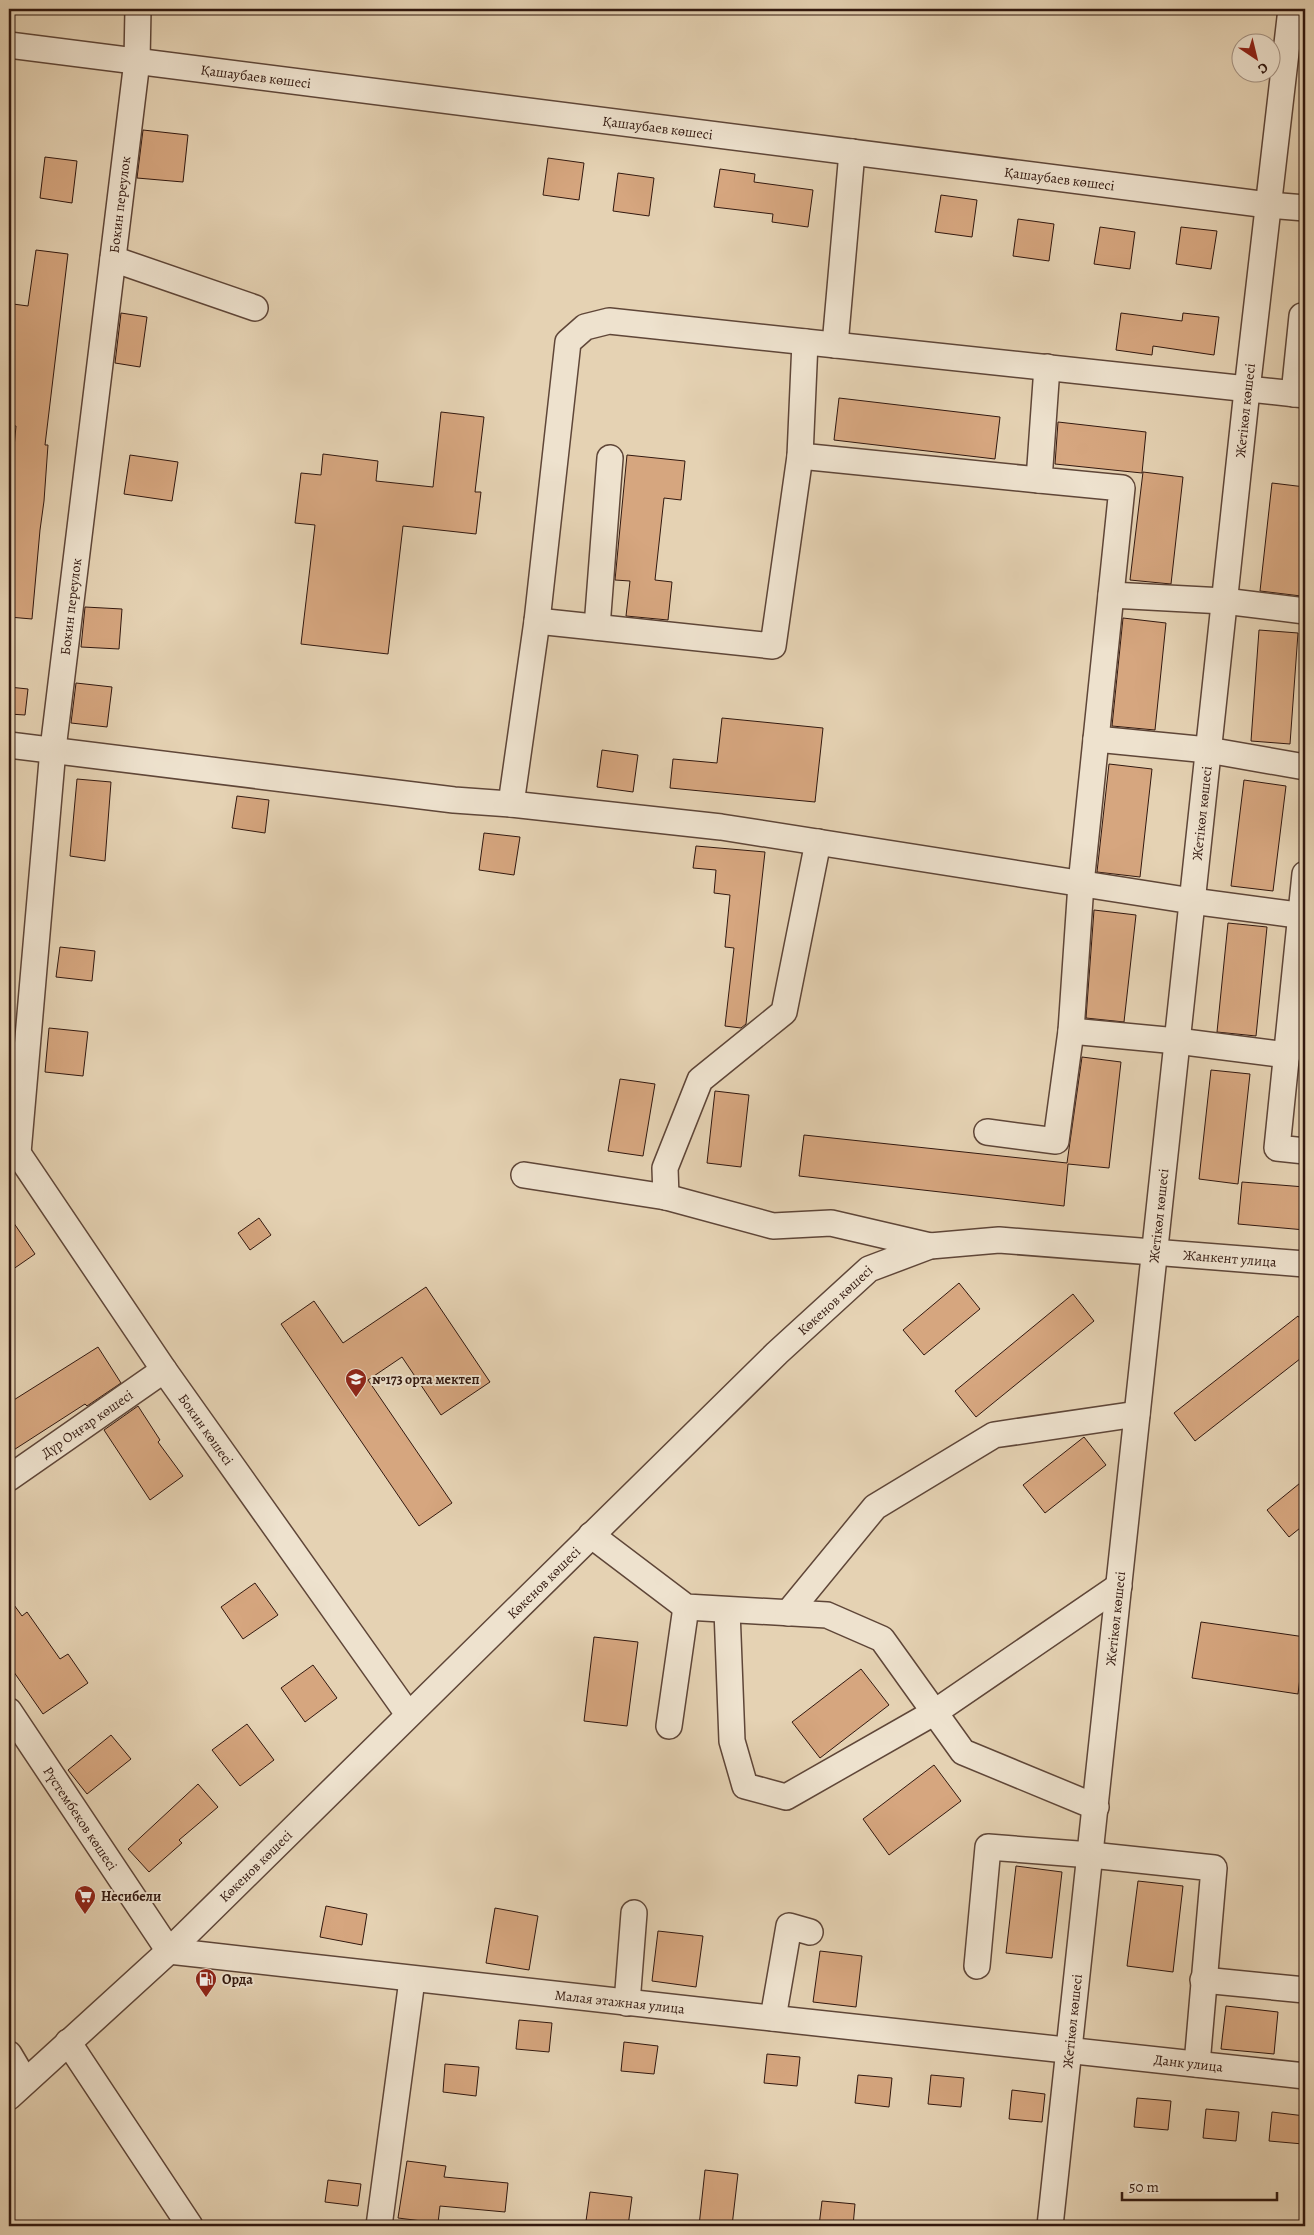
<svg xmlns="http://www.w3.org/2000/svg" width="1314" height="2235" font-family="Alegreya,serif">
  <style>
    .building { fill: #d6a67f; stroke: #32180f }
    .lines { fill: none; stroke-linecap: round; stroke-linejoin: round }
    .minor-casing { stroke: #5f4638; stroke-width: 28 }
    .minor { stroke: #eee2ce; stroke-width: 25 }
    .labels { text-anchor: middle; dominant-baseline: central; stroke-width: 4; stroke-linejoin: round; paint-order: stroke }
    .street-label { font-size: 14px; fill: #32180f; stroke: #eee2ce }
    .poi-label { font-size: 14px; font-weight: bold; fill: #32180f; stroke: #eee2ce; text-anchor: start }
  </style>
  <rect width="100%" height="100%" fill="#e5d2b3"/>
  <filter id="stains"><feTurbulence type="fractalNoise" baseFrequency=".004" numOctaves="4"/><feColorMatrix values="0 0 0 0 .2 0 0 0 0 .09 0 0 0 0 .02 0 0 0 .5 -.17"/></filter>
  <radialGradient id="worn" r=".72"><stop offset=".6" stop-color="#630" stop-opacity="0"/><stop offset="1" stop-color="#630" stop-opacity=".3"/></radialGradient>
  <!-- building -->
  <path class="building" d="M143,130L188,135L183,182L137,178Z
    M45,157L77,161L72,203L40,198Z
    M548,158L584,163L579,200L543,195Z
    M720,169L755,174L754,182L813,190L808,227L772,222L773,214L714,207Z
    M618,173L654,178L649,216L613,211Z
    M941,195L977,200L972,237L935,232Z
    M1018,219L1054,224L1049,261L1013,256Z
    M1100,227L1135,232L1130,269L1094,264Z
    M1181,227L1217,231L1211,269L1176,264Z
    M36,250L68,254L45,445H48L44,501L40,530L32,619L9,617V502L16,426L9,425V370L12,336H9L13,304L28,306Z
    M121,313L147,317L140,367L115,363Z
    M1121,313L1182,321L1183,313L1219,317L1214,355L1153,346L1152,355L1116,350Z
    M839,398L1000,417L995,459L834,440Z
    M441,412L484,417L475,492H481L476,534L403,526L388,654L301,644L315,525L295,523L301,473L321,475L323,454L378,461L376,481L433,487Z
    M1058,422L1146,432L1142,473L1055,464Z
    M130,455L178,462L172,501L124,494Z
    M627,455L685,461L681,500L664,498L655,580L672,582L668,620L626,616L630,581L615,580Z
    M1143,472L1183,477L1171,584L1130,580Z
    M1272,483L1305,487V557L1301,596L1260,591Z
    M85,607L122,609L119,649L81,647Z
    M1123,618L1166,623L1155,730L1112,726Z
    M1259,630L1298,633L1290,744L1251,741Z
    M76,683L112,687L107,727L71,723Z
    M9,687L28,689L25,715L9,714Z
    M722,718L823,728L815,802L670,788L673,759L717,763Z
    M602,750L638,755L633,792L597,787Z
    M1109,764L1152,769L1140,877L1097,872Z
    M77,779L111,782L105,861L70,856Z
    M1244,780L1286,786L1273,891L1231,886Z
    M237,796L269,800L265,833L232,828Z
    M484,833L520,837L514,875L479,870Z
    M696,846L765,852L746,1024L741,1028L725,1026L734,948L725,947L730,895L714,893L716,870L693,868Z
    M1094,910L1136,915L1124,1022L1086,1018Z
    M1228,923L1267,927L1256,1036L1217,1032Z
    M60,947L95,951L92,981L56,977Z
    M49,1028L88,1032L83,1076L45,1072Z
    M1082,1057L1121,1062L1109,1168L1068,1164L1064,1206L799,1176L804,1135L1067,1163Z
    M1211,1070L1250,1074L1238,1184L1199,1179Z
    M620,1079L655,1084L643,1156L608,1151Z
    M715,1091L749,1095L741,1167L707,1163Z
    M1242,1182L1305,1187V1230L1238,1224Z
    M9,1216L35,1254L9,1272Z
    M259,1218L271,1235L250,1250L238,1233Z
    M959,1283L980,1309L924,1355L903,1330Z
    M426,1287L490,1382L441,1415L402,1357L368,1380L452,1503L419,1526L281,1324L314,1301L343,1343Z
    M1073,1294L1094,1321L976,1417L955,1391Z
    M1298,1316L1305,1325V1355L1195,1441L1174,1413Z
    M98,1347L121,1383L87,1406L85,1404L9,1453V1403Z
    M138,1406L160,1440L158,1442L183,1476L150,1500L104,1430Z
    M1084,1437L1106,1465L1045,1513L1023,1485Z
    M1305,1479V1524L1289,1537L1267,1510Z
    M255,1583L278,1615L243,1639L221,1607Z
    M9,1598L22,1616L27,1612L60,1659L68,1654L88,1683L43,1714L9,1665Z
    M1201,1622L1305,1637L1298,1694L1192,1678Z
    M594,1637L638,1642L627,1726L584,1721Z
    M313,1665L337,1698L305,1722L281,1688Z
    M861,1669L889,1705L820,1758L792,1722Z
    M247,1724L274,1760L240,1786L212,1750Z
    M111,1735L131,1759L87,1794L68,1770Z
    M934,1765L961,1801L889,1855L863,1819Z
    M198,1784L218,1807L179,1840L182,1843L149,1872L128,1849Z
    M1016,1866L1062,1872L1052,1958L1006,1953Z
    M1138,1881L1183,1886L1173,1972L1127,1966Z
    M326,1906L367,1914L362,1945L320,1937Z
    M495,1908L538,1916L529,1970L486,1963Z
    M658,1931L703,1936L696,1987L652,1981Z
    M820,1951L862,1956L856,2007L813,2002Z
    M1226,2006L1278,2012L1274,2054L1221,2049Z
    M519,2020L552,2023L549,2052L516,2049Z
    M624,2042L658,2046L654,2074L621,2071Z
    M767,2054L800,2057L797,2086L764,2083Z
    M445,2064L479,2067L476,2096L443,2092Z
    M858,2075L892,2078L889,2107L855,2103Z
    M931,2075L964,2078L961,2107L928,2104Z
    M1012,2090L1045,2094L1042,2122L1009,2119Z
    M1137,2098L1171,2101L1168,2130L1134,2127Z
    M1206,2109L1239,2112L1236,2141L1203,2138Z
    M1272,2112L1305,2116L1303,2144L1269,2141Z
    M407,2161L446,2166L444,2177L508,2183L505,2212L440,2206L438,2223L398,2218Z
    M705,2170L738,2174L732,2226H699Z
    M328,2180L361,2184L358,2206L325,2202Z
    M590,2192L632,2197L628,2226L586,2221Z
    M822,2201L855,2204L853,2226H819Z"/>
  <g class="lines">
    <!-- minor casing -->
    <g class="minor-casing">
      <g id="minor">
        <path id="s1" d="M9,45L1268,205L1305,208"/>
        <path d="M113,259L255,308"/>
        <path d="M835,345L852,152"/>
        <path d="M1294,394L1302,316H1305"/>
        <path d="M800,456L1039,480"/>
        <path d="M1111,595L1224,601L1305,611"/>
        <path d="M537,621L773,646L800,456L805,342"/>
        <path d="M597,627L610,458"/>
        <path d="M1096,739L1208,750L1305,767"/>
        <path d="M9,745L454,800L511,804L721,827L1192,901L1305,916"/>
        <path d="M511,804L537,621L568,342L585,327L609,321L1305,395"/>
        <path d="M1305,874L1277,1148L1305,1151"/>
        <path d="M1071,1031L1177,1041L1287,1055"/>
        <path d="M987,1132L1056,1141L1071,1031L1081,884L1122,488L1039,480L1047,367"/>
        <path id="s2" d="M9,1140L164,1370L408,1714"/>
        <path id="s3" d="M18,1153L53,749L137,61L138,9"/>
        <path d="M524,1175L666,1197L773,1226L831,1223L930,1246"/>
        <path d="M666,1197L665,1168L700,1080L784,1012L818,842"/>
        <path id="s4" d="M9,1478L164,1370"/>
        <path d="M591,1535L686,1607L827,1615L882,1639L963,1752L1096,1807"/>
        <path d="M727,1610L732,1741L745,1786L786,1797L935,1712L1119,1586"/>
        <path d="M788,1613L875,1507L994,1435L1137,1414"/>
        <path id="s5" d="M9,1711L169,1951C547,1996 927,2033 1305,2076"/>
        <path d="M669,1726L686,1607"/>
        <path d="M977,1966L988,1847L1091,1855L1214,1868L1197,2064"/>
        <path d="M1203,1980L1305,1990"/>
        <path d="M627,2003L634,1913"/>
        <path d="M773,2018L789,1926L810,1932"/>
        <path d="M68,2042L190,2226"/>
        <path d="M9,2054L25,2081"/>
        <path id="s6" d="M9,2097L169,1951L777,1353L869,1269L930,1246L999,1240L1305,1264"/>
        <path d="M379,2226L412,1980"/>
        <path id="s7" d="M1050,2226L1247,390L1291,9"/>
      </g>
    </g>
    <!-- minor -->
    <use href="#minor" class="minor"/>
  </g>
  <!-- icons -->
  <defs>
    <g id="school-pin" transform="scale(1.125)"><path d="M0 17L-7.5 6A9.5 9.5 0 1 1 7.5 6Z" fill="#8f2418" stroke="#eee2ce"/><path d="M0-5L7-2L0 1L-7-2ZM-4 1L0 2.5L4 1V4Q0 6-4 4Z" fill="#fff"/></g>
    <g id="supermarket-pin" transform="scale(1.125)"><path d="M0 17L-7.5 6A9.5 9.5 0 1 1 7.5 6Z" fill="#8f2418" stroke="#eee2ce"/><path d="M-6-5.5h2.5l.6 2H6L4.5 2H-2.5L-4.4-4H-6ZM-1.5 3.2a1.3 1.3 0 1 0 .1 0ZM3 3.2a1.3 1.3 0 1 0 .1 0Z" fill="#fff"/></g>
    <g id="fuel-pin" transform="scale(1.125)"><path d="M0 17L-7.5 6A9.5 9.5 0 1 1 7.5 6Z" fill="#8f2418" stroke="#eee2ce"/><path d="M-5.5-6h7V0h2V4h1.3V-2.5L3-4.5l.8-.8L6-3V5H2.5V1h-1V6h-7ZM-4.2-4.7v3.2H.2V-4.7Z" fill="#fff"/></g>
  </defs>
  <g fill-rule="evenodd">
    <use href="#school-pin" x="356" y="1379"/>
    <use href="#supermarket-pin" x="85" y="1896"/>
    <use href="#fuel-pin" x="206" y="1979"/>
  </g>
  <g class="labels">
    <!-- street labels -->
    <g class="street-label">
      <text stroke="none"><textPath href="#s1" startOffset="249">Қашаубаев көшесі</textPath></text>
      <text stroke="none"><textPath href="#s1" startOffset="654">Қашаубаев көшесі</textPath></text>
      <text stroke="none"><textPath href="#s1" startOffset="1059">Қашаубаев көшесі</textPath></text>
      <text stroke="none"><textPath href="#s3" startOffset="954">Бокин переулок</textPath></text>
      <text stroke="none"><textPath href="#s7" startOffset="1826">Жетікөл көшесі</textPath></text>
      <text stroke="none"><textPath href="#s3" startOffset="549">Бокин переулок</textPath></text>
      <text stroke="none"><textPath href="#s7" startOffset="1421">Жетікөл көшесі</textPath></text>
      <text stroke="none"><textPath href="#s7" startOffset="1016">Жетікөл көшесі</textPath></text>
      <text stroke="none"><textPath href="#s6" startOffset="1560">Жанкент улица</textPath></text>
      <text stroke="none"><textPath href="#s6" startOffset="1148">Көкенов көшесі</textPath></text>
      <text stroke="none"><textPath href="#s4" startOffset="95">Дүр Оңғар көшесі</textPath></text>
      <text stroke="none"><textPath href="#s2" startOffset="350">Бокин көшесі</textPath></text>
      <text stroke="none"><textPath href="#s6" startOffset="742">Көкенов көшесі</textPath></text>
      <text stroke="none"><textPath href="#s7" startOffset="611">Жетікөл көшесі</textPath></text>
      <text stroke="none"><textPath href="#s5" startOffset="129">Рүстембеков көшесі</textPath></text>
      <text stroke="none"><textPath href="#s6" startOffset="338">Көкенов көшесі</textPath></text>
      <text stroke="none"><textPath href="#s5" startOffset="742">Малая этажная улица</textPath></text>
      <text stroke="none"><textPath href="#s7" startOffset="206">Жетікөл көшесі</textPath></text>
      <text stroke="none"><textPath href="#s5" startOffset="1314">Данк улица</textPath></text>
    </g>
    <!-- poi labels -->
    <g class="poi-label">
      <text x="372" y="1379">№173 орта мектеп</text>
      <text x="101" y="1896">Несибели</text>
      <text x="222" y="1979">Орда</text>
    </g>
  </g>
  <!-- margin -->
  <rect width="1314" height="2235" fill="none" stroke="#e5d2b3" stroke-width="30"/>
  <rect x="10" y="10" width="1294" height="2215" fill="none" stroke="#32180f" stroke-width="2.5"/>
  <rect x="15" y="15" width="1284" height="2205" fill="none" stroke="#32180f"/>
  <!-- north arrow -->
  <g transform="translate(1256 58) rotate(145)"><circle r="24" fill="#eee2ce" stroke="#a39182"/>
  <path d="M0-4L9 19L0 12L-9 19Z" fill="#8f2418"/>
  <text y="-8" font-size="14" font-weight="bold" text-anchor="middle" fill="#32180f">С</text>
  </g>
  <!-- scale -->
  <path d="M1122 2192v8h155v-8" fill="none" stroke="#32180f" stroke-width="2.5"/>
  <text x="1129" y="2192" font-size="15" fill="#32180f" stroke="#eee2ce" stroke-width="4" paint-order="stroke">50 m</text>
  <rect width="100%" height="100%" filter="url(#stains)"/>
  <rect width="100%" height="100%" fill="url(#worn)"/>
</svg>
